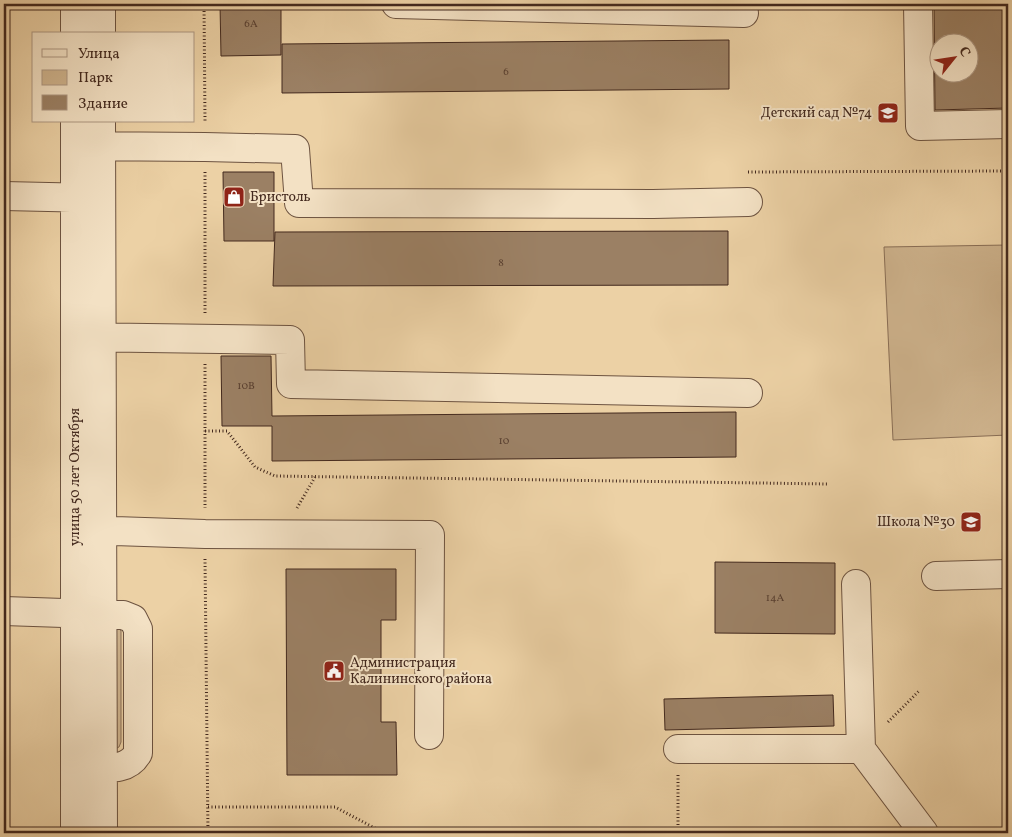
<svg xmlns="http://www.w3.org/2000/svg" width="1012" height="837" font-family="Vollkorn,serif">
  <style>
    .green { fill: #cfb48e; stroke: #896e56 }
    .building { fill: #9b8064; stroke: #43291e; fill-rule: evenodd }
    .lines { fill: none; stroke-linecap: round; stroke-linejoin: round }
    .minor-casing { stroke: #6d5340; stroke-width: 30 }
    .path { stroke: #43291e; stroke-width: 3; stroke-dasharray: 1 2.5; stroke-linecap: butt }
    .minor { stroke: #f3e1c4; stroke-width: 28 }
    .labels { text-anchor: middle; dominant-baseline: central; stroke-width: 4; stroke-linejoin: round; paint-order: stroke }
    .number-label { font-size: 11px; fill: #593f30 }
    .poi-label { font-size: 14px; fill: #43291e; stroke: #f3e1c4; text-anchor: end }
    .street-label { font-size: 14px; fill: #43291e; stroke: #f3e1c4 }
  </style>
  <rect width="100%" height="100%" fill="#ecd1a5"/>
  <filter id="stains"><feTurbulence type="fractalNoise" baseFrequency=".004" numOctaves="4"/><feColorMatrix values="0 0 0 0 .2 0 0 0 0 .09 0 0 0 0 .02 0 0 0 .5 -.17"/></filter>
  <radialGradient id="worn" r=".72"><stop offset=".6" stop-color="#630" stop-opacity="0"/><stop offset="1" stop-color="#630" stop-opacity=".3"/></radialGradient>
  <!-- green -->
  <path class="green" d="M1008,245V435L893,440L884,247Z
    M119,627L121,631V742L119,747L115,749L109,631Z"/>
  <!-- building -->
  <path class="building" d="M220,4H281V55L221,56Z
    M934,4H1008V108L935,110ZM940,42H970V72H940Z
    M729,40V89L282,93V44Z
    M223,172H274V241H224Z
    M728,231V285L273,286L275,232Z
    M221,356H271L272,416L736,412V457L272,461V426H222Z
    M715,562L835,563V634L715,633Z
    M286,569H396V620H381V722H396L397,775H287Z
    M833,695L834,726L665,730L664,699Z"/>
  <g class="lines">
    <!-- minor casing -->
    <g class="minor-casing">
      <path id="minor" d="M101,4V34
        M396,4L744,13
        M918,4L920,126L1008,124
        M75,34V4
        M75,121V833
        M101,121L103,833
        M75,146L205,147L295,149L299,203L653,204L748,202
        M4,196L93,198
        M75,337L290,340L291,384L748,393
        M84,530L205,534L430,535L429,735
        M936,576L1008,574
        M856,584L861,749L924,833
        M4,611L123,615L133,619L138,629V753C127,773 104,767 84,767
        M678,749H861"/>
    </g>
    <!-- path -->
    <path class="path" d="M204,4L205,121
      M205,172V313
      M748,172L1008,171
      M205,364V508
      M205,431H227L255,467L275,476L828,484
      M297,508L315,477
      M205,559L208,833
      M888,722L920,690
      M678,775V833
      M208,807H335L384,833"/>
    <!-- minor -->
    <use href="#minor" class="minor"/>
  </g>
  <!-- icons -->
  <defs>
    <g id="school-square" transform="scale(1.125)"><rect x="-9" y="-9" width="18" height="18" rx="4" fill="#8f2418" stroke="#f3e1c4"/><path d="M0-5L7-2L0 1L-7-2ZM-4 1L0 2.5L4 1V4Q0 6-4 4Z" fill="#fff"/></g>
    <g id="shop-square" transform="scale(1.125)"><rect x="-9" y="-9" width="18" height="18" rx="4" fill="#8f2418" stroke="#f3e1c4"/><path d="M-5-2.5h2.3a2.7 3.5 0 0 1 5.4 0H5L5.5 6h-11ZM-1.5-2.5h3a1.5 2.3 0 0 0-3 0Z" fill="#fff"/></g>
    <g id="civic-square" transform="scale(1.125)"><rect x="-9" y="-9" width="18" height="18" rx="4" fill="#8f2418" stroke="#f3e1c4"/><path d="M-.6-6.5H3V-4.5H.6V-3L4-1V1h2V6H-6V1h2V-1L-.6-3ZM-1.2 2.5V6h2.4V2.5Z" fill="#fff"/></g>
  </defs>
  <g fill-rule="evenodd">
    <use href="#school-square" x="888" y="113"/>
    <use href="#shop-square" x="234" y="197"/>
    <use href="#school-square" x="971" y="522"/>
    <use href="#civic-square" x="334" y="671"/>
  </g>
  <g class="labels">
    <!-- number labels -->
    <g class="number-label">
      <text x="251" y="24">6А</text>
      <text x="506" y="72">6</text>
      <text x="501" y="263">8</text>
      <text x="246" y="386">10В</text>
      <text x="504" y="441">10</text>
      <text x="775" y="598">14А</text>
    </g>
    <!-- poi labels -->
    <g class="poi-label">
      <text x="872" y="113">Детский сад №74</text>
      <text x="250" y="197" text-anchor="start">Бристоль</text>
      <text x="955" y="522">Школа №30</text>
      <text x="350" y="663" text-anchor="start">Администрация<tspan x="350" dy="16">Калининского района</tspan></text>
    </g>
    <!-- street labels -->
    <g class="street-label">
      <text transform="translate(75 477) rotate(-90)">улица 50 лет Октября</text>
    </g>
  </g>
  <!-- margin -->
  <rect width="1012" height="837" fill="none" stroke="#ecd1a5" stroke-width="20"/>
  <rect x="5" y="5" width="1002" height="827" fill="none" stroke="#43291e" stroke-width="2.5"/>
  <rect x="10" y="10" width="992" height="817" fill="none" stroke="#43291e"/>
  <!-- legend -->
  <rect x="32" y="32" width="162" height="90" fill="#f3e1c4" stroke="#ad9782"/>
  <rect x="42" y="49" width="25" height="8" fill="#f3e1c4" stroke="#ad9782"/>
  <text x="78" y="58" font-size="15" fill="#43291e">Улица</text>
  <rect x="42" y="70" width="25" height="15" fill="#cfb48e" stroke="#ad9782"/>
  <text x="78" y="82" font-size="15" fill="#43291e">Парк</text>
  <rect x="42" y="95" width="25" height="15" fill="#9b8064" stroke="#ad9782"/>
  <text x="78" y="108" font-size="15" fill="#43291e">Здание</text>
  <!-- north arrow -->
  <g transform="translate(954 58) rotate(60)"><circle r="24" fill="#f3e1c4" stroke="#ad9782"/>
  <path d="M0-4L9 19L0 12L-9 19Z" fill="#8f2418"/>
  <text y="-8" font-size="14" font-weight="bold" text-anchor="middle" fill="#43291e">С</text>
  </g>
  <rect width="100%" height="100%" filter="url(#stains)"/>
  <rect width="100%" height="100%" fill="url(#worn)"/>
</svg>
